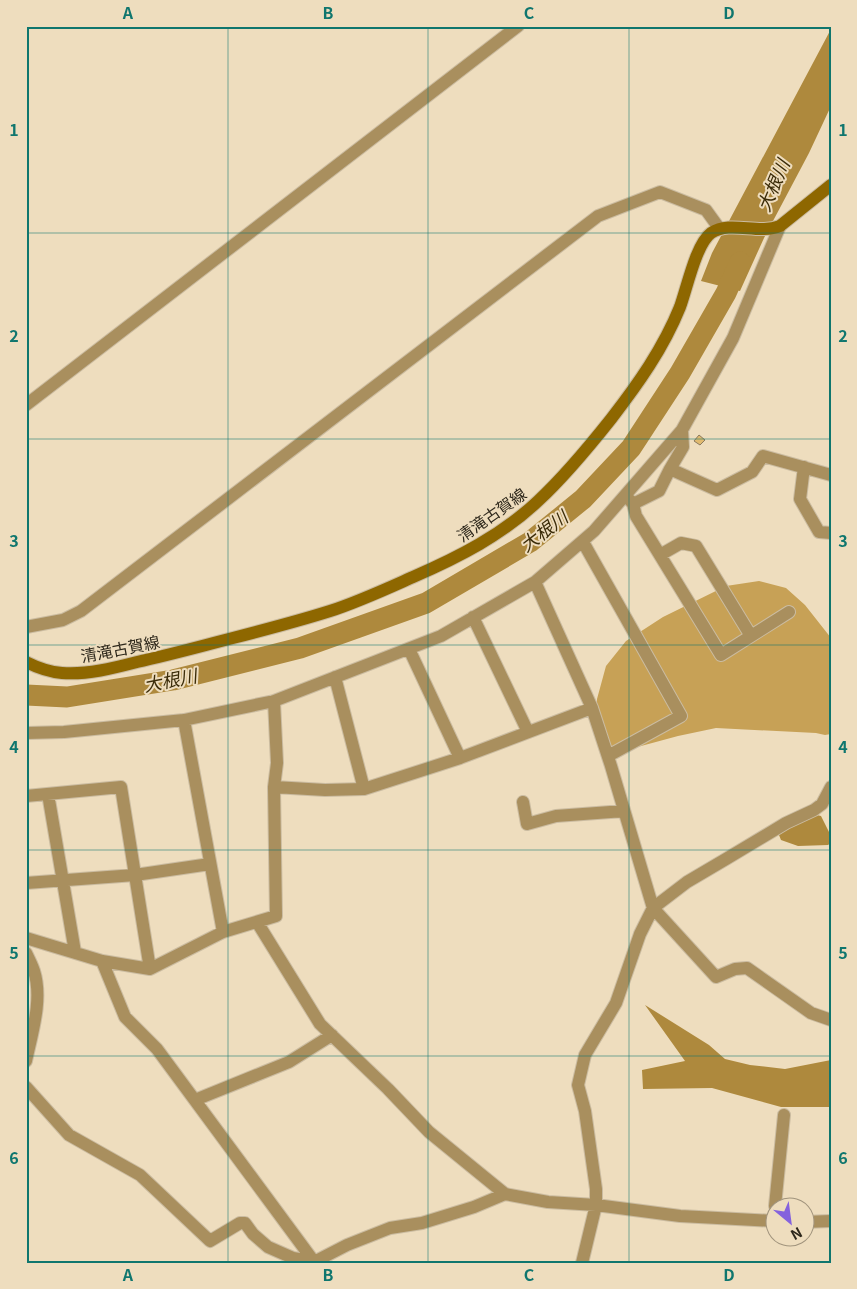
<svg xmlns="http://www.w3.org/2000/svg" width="857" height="1289" font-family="Georgia,'Noto Sans JP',serif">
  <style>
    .forest { fill: #c7a156 }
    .water { fill: #ae893d }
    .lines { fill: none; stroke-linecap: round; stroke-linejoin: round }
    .river { stroke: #ae893d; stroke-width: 21 }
    .building { fill: #e1ba6f; stroke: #8a7a5e }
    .minor-casing { stroke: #cbbca1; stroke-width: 14 }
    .secondary-casing { stroke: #cbbca1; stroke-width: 14 }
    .minor { stroke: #a98f5e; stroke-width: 12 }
    .secondary { stroke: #8e6700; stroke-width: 12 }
    .grid { fill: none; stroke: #0f766e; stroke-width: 1; stroke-opacity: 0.55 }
    .labels { text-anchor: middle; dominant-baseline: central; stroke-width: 4; stroke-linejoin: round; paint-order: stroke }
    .street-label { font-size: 16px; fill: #2d271b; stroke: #eeddbe }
    .water-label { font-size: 18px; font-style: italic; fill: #3b2c09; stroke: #eeddbe }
    .neatline { fill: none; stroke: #0f766e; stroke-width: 2 }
    .grid-label { font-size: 16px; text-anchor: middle; font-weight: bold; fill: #0f766e }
  </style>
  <rect width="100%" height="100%" fill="#eeddbe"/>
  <!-- forest -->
  <path class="forest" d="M759,581L786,588L805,605L831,638V734L825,735L816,733L716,728L678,736L630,749L619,750L608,747L596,721L597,699L606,666L626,641L663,617L726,586Z"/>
  <!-- water -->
  <path class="water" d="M831,29V106L809,153L764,238L740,291L701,281L712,253Z
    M817,815L821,816L831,836V843L828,845L798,846L781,840L779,835L787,829Z
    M645,1005L709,1045L725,1059L750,1065L785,1069L831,1060V1107H781L712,1088L643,1089L642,1070L685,1061Z"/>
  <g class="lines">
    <!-- river -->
    <path class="river" d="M26,695L67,697L173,680L300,648L426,603L530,542L583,499L631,448L680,373L726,293L740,262"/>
  </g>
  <!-- building -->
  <path class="building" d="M699,435L705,440L700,445L694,441Z"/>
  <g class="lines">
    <!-- minor casing -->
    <g class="minor-casing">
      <path id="minor" d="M26,405L518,26
        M804,467L800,499L819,532L831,533
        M670,469L683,447L682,430
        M628,498L633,504L659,491L670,469L717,490L752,472L763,456L831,475
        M633,504L636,516L721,655L789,612
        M583,542L681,716L608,756
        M660,555L681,543L696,546L751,636
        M535,582L592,708L611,766L653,908L716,977L735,969L747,968L811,1013L831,1020
        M473,617L528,732
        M26,627L63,620L81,611L598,216L660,192L706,210L719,228
        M409,649L460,758
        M335,677L364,789
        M184,720L223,932
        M26,733L64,732L184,720L274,701L441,636L535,582L594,531L682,430L733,338L780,226
        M274,787L325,790L364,789L460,758L592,708
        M48,794L75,952
        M26,796L121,787L150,969
        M523,802L527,824L556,816L624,811
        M26,883L135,875L210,864
        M257,922L320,1024L388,1089L429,1132L505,1194L548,1202L596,1205L680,1216L774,1221
        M26,938L102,961L150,969L223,932L276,916L274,787L277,763L274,701
        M26,953C29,959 32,965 34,971C43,999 32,1033 26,1061
        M102,961L125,1017L157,1049L315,1263
        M26,1087L69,1135L140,1175L210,1241L240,1223H245L253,1234L268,1247L293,1258L314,1262L347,1245L390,1228L422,1223L474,1207L505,1194
        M195,1100L289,1062L332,1035
        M775,1206L784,1115
        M804,1222L831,1221
        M582,1263L596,1205V1189L585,1111L578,1085L585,1055L616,1003L640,934L653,908L687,882L726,859L786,823L814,810L822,804L831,787"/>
    </g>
    <!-- secondary casing -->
    <g class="secondary-casing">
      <path id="secondary" d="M26,662C38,668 49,672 62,673C87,675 114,668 137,662C160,657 183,651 206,645C248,634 289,624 330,611C358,602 386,589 413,577C459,557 502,535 538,501C565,476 588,448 611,419C638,384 663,349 680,307C687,288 696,244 711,233C731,220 758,235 780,226L831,185"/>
    </g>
    <!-- minor -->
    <use href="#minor" class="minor"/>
    <!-- secondary -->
    <use href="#secondary" class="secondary"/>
  </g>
  <!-- grid -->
  <path class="grid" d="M228,26V1263M428,26V1263M629,26V1263M26,233H831M26,439H831M26,645H831M26,850H831M26,1056H831"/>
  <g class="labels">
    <!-- street labels -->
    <g class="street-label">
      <text transform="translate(491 514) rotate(-35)">清滝古賀線</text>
      <text transform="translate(120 648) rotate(-11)">清滝古賀線</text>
    </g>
    <!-- water labels -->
    <g class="water-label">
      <text transform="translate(772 185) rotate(-67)">大根川</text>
      <text transform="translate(543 530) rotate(-37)">大根川</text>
      <text transform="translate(170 679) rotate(-11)">大根川</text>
    </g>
  </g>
  <!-- border -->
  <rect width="857" height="1289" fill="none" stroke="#eeddbe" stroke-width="55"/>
  <!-- north arrow -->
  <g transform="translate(790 1222) rotate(151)"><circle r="24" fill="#eeddbe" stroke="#a1947d"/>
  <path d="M0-4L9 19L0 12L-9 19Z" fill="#8562dd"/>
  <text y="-8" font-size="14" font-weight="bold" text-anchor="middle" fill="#2d271b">N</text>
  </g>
  <rect x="28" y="28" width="802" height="1234" class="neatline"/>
  <g class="grid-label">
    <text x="128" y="19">A</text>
    <text x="328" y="19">B</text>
    <text x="529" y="19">C</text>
    <text x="729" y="19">D</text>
    <text x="14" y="136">1</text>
    <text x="843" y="136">1</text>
    <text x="14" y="342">2</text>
    <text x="843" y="342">2</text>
    <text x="14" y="547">3</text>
    <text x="843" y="547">3</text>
    <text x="14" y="753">4</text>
    <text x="843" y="753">4</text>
    <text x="14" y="959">5</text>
    <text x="843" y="959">5</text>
    <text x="14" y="1164">6</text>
    <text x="843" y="1164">6</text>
    <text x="128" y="1281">A</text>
    <text x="328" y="1281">B</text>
    <text x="529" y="1281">C</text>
    <text x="729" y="1281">D</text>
  </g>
</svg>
